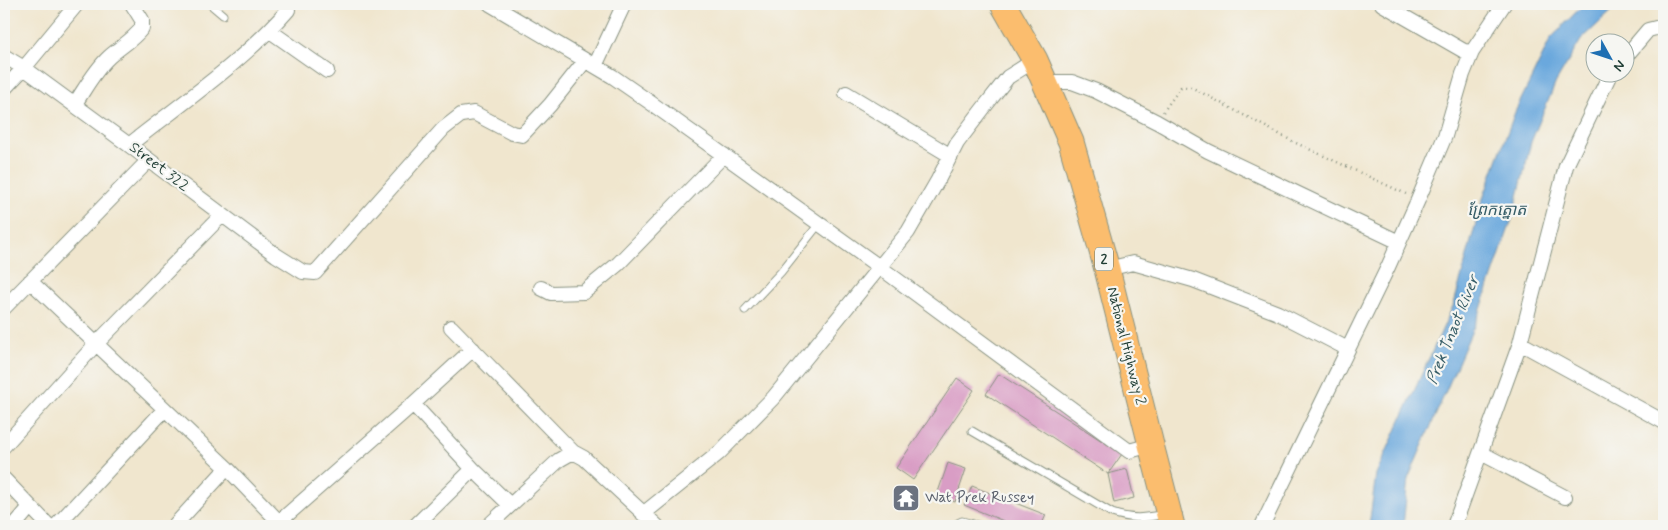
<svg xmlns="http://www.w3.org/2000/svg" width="1668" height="530" font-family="Mynerve,'Noto Sans Khmer',sans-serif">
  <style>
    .water { fill: #6ba8dd; stroke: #457288 }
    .building { fill: #d99dc5 }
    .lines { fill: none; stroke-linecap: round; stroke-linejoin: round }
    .lane-casing { stroke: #889281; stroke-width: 9 }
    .street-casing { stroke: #889281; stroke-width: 16 }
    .highway-casing { stroke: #889281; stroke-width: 27 }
    .path { stroke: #889281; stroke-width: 2.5; stroke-dasharray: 1 4; stroke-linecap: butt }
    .lane { stroke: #fff; stroke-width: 7 }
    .street { stroke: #fff; stroke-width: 14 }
    .highway { stroke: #fbbd6e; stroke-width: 25 }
    .labels { text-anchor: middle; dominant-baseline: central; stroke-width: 4.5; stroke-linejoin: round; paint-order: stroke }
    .shield { fill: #f6f6f2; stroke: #60746d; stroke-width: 1 }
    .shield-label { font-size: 14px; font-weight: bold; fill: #1f3d34 }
    .street-label { font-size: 15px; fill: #1f3d34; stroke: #f6f6f2 }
    .worship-label { font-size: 15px; fill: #5b616d; stroke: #f6f6f2; text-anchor: start }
    .water-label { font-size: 16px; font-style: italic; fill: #365d67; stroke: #f6f6f2 }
  </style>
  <rect width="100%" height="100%" fill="#f6f6f2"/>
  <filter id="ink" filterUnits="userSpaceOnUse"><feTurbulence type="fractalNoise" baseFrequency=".02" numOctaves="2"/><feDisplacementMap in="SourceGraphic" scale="10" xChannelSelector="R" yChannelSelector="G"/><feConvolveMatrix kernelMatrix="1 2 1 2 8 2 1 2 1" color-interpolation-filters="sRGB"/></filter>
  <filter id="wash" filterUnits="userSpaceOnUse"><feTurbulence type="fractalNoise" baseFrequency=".0096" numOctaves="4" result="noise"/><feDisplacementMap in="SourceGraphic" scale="20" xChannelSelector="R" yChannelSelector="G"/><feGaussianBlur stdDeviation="1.12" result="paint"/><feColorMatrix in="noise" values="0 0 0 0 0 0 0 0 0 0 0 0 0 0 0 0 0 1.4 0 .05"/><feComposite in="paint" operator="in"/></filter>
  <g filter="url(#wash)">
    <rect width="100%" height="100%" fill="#f0e6ce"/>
    <!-- water -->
    <path class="water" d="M1584,4H1622L1617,6L1581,40L1556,82L1531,142L1514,213L1480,312L1408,479L1403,526H1369L1376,474L1454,304L1481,204L1515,112L1551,38Z"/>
    <g id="blocks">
      <!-- building -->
      <path class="building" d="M999,374L1122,454L1108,474L1127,469L1134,498L1114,503L1108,474L986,394Z
        M957,378L974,390L913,480L896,468Z
        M948,463L966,469L955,502L937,495Z
        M972,486L1046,515L1041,526H1016L964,505Z"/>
    </g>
  </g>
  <g filter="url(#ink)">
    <use href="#blocks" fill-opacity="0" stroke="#889281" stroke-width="1"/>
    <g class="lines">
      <!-- lane casing -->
      <g class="lane-casing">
        <path id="lane" d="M210,4L223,15
          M745,310L781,272L819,224
          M972,431L1112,513C1132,520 1145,518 1166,514
          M956,526L958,523L962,521L981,526"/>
      </g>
      <!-- street casing -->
      <g class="street-casing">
        <path id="street" d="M490,4L612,76L651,103L885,271L1129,451L1151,445
          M1382,4L1464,51L1472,52
          M270,31L327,71
          M4,56L24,68L129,145L276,255L303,272L315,273L443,129L461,115L474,113L512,133L522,135L550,105L585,61
          M1626,56L1648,30L1664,26
          M595,66L624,4
          M1045,82H1072L1096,91L1157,122L1208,151L1399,242
          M4,89L24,68L77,4
          M846,93L951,156
          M74,105C85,89 94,71 109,57C120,47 133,40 142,28V20L132,4
          M129,145C183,102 243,62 288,10
          M1107,269L1133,263L1193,280L1278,313L1348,349
          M30,281L227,468L283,526
          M541,288L551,293L584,292L618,264L724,155
          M4,308L149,160
          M451,327L573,452L584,458L657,526
          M1520,343L1664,422
          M413,404L473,469L510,505
          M4,446L96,344L222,215
          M1481,453L1565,497
          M4,479L49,526
          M643,514L719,453L774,397L908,232L938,180L957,143L982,110L1008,77L1035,60
          M279,522L413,404L473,349
          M14,526L30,507
          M56,526L164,410
          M174,526L227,468
          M415,526L473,469
          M488,526L559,460L573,452
          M1262,526L1388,267L1418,200L1445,136L1463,74L1472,52L1504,4
          M1454,526L1520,343L1566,166L1611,72"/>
      </g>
      <!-- highway casing -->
      <g class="highway-casing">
        <path id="highway" d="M1003,4L1035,60L1071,142L1107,269L1151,445L1172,526"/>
      </g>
      <!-- path -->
      <path class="path" d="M1163,112L1181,87H1191L1296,143L1406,194"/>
      <!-- lane -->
      <use href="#lane" class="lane"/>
      <!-- street -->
      <use href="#street" class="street"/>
      <!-- highway -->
      <use href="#highway" class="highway"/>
    </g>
  </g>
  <!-- icons -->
  <defs>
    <g id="temple-square" transform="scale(1.4375)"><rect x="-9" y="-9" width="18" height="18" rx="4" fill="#6b7280" stroke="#f6f6f2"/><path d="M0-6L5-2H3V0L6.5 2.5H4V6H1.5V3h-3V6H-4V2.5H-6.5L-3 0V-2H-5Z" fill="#fff"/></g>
  </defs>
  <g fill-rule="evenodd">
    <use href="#temple-square" x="906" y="498"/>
  </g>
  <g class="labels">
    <!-- shield labels -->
    <rect class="shield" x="1095" y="247.5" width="18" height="23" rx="4"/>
    <g class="shield-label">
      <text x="1104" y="259">2</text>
    </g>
    <!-- street labels -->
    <g class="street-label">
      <text transform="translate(159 167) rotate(37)">Street 322</text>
      <text transform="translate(1126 346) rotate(76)">National Highway 2</text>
    </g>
    <!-- worship labels -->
    <g class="worship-label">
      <text x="925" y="498">Wat Prek Russey</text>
    </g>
    <!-- water labels -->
    <g class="water-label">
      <text x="1497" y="210">ព្រែកត្នោត</text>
      <text transform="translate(1453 330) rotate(-68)">Prek Tnaot River</text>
    </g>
  </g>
  <!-- margin -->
  <rect width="1668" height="530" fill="none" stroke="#f6f6f2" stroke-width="20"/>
  <!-- north arrow -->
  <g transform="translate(1610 58) rotate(130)"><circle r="24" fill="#f6f6f2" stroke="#a0aca6"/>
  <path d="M0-4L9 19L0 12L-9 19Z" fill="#1f6fb2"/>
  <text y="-8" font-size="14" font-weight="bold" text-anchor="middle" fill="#1f3d34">N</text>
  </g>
</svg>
